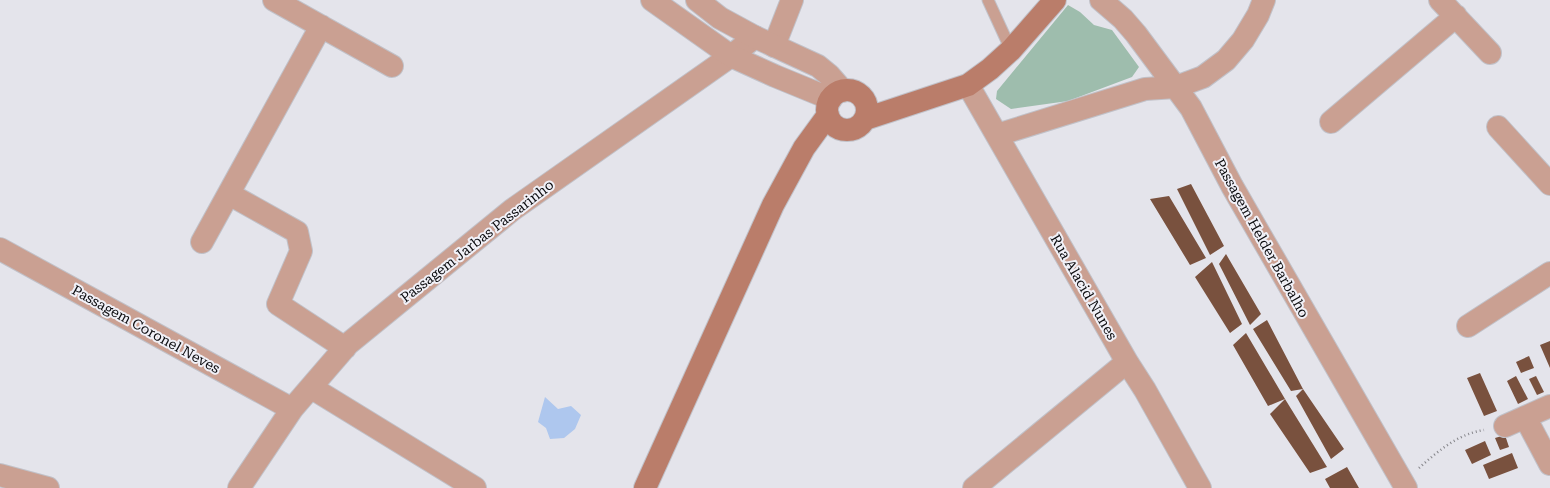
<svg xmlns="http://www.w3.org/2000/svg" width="1550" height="488" font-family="'Roboto Serif',serif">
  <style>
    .green { fill: #9ebdad }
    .water { fill: #aec7ee }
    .building { fill: #79513e }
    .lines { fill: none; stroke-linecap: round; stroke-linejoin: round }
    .service-casing { stroke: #c1c1c8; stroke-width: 13 }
    .minor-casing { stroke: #c1c1c8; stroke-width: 24 }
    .tertiary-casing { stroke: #c1c1c8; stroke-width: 24 }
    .secondary-casing { stroke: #c1c1c8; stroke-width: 24 }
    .path { stroke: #86868b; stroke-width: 2.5; stroke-dasharray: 1 3; stroke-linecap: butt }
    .service { stroke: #caa092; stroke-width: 11 }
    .minor { stroke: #caa092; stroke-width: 22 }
    .tertiary { stroke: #caa092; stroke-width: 22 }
    .secondary { stroke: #ba7d6a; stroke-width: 22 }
    .labels { text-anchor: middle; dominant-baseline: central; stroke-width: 4; stroke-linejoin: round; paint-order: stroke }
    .street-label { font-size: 14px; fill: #0b0b0e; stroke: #f1f1f8 }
  </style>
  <rect width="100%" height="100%" fill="#e4e4eb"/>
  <!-- green -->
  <path class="green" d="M1068,5L1080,12L1094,25L1112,30L1139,67L1132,77L1068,101L1011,109L996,99L997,91Z"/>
  <!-- water -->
  <path class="water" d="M545,397L558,409L571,406L581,415L575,429L564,438L550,439L546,428L538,422Z"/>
  <!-- building -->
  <path class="building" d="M1191,184L1224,246L1210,255L1177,189Z
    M1169,196L1206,258L1190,265L1150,199Z
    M1226,254L1261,314L1250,325L1219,264Z
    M1212,262L1242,324L1230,333L1195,277Z
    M1267,320L1303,389L1344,449L1331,459L1296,396L1303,389L1291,391L1253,329Z
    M1246,333L1285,399L1268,406L1233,345Z
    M1550,341V368L1540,345Z
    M1529,356L1534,368L1521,373L1516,362Z
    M1480,373L1497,411L1484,416L1467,378Z
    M1516,376L1528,399L1518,404L1507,381Z
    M1536,376L1544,392L1537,395L1529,379Z
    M1285,399L1327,467L1310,473L1270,414Z
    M1505,435L1509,447L1500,450L1495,438Z
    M1485,441L1491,455L1472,464L1465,450Z
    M1512,453L1518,468L1489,479L1483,465Z
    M1347,467L1359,488H1330L1325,479Z"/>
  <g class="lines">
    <!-- service casing -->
    <g class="service-casing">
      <path id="service" d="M988,0L1011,50"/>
    </g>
    <!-- minor casing -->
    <g class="minor-casing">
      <path id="minor" d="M274,0L392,66
        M1101,0L1123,19L1136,34L1191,108L1232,186L1406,488
        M1440,0L1490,53
        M774,46L792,0
        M968,85L1127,362L1145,390L1200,488
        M1331,122L1456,16
        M1498,127L1550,184
        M997,135L1145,89L1176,87L1203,77L1226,60L1243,40L1258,15L1264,0
        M229,194L297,232L301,251L278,304L345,348
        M202,242L321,26
        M0,249L292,409
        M1468,326L1550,273
        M312,388L475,488
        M1525,417L1550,464
        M1505,426L1550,406
        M0,475L48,488
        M239,488L292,409L348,344L512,210L731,56L755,37
        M974,488L1127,362"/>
    </g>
    <!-- tertiary casing -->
    <g class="tertiary-casing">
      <path id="tertiary" d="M652,0L731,56L775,76L831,99
        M697,0L720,18L755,37L818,66L829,75L843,91"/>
    </g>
    <!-- secondary casing -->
    <g class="secondary-casing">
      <path id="secondary" d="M827 110a20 20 0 1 1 40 0a20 20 0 1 1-40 0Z
        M865,119L968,85L990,69L1011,50L1055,0
        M645,488L773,205L804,148L828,115"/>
    </g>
    <!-- path -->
    <path class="path" d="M1419,468C1438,451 1458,434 1484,430"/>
    <!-- service -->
    <use href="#service" class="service"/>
    <!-- minor -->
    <use href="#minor" class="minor"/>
    <!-- tertiary -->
    <use href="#tertiary" class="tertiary"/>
    <!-- secondary -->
    <use href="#secondary" class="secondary"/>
  </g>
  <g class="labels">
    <!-- street labels -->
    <g class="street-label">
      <text transform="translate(1262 238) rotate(61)">Passagem Helder Barbalho</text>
      <text transform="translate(477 241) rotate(-38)">Passagem Jarbas Passarinho</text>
      <text transform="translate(1084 287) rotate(60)">Rua Alacid Nunes</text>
      <text transform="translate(146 329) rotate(29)">Passagem Coronel Neves</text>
    </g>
  </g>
</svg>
